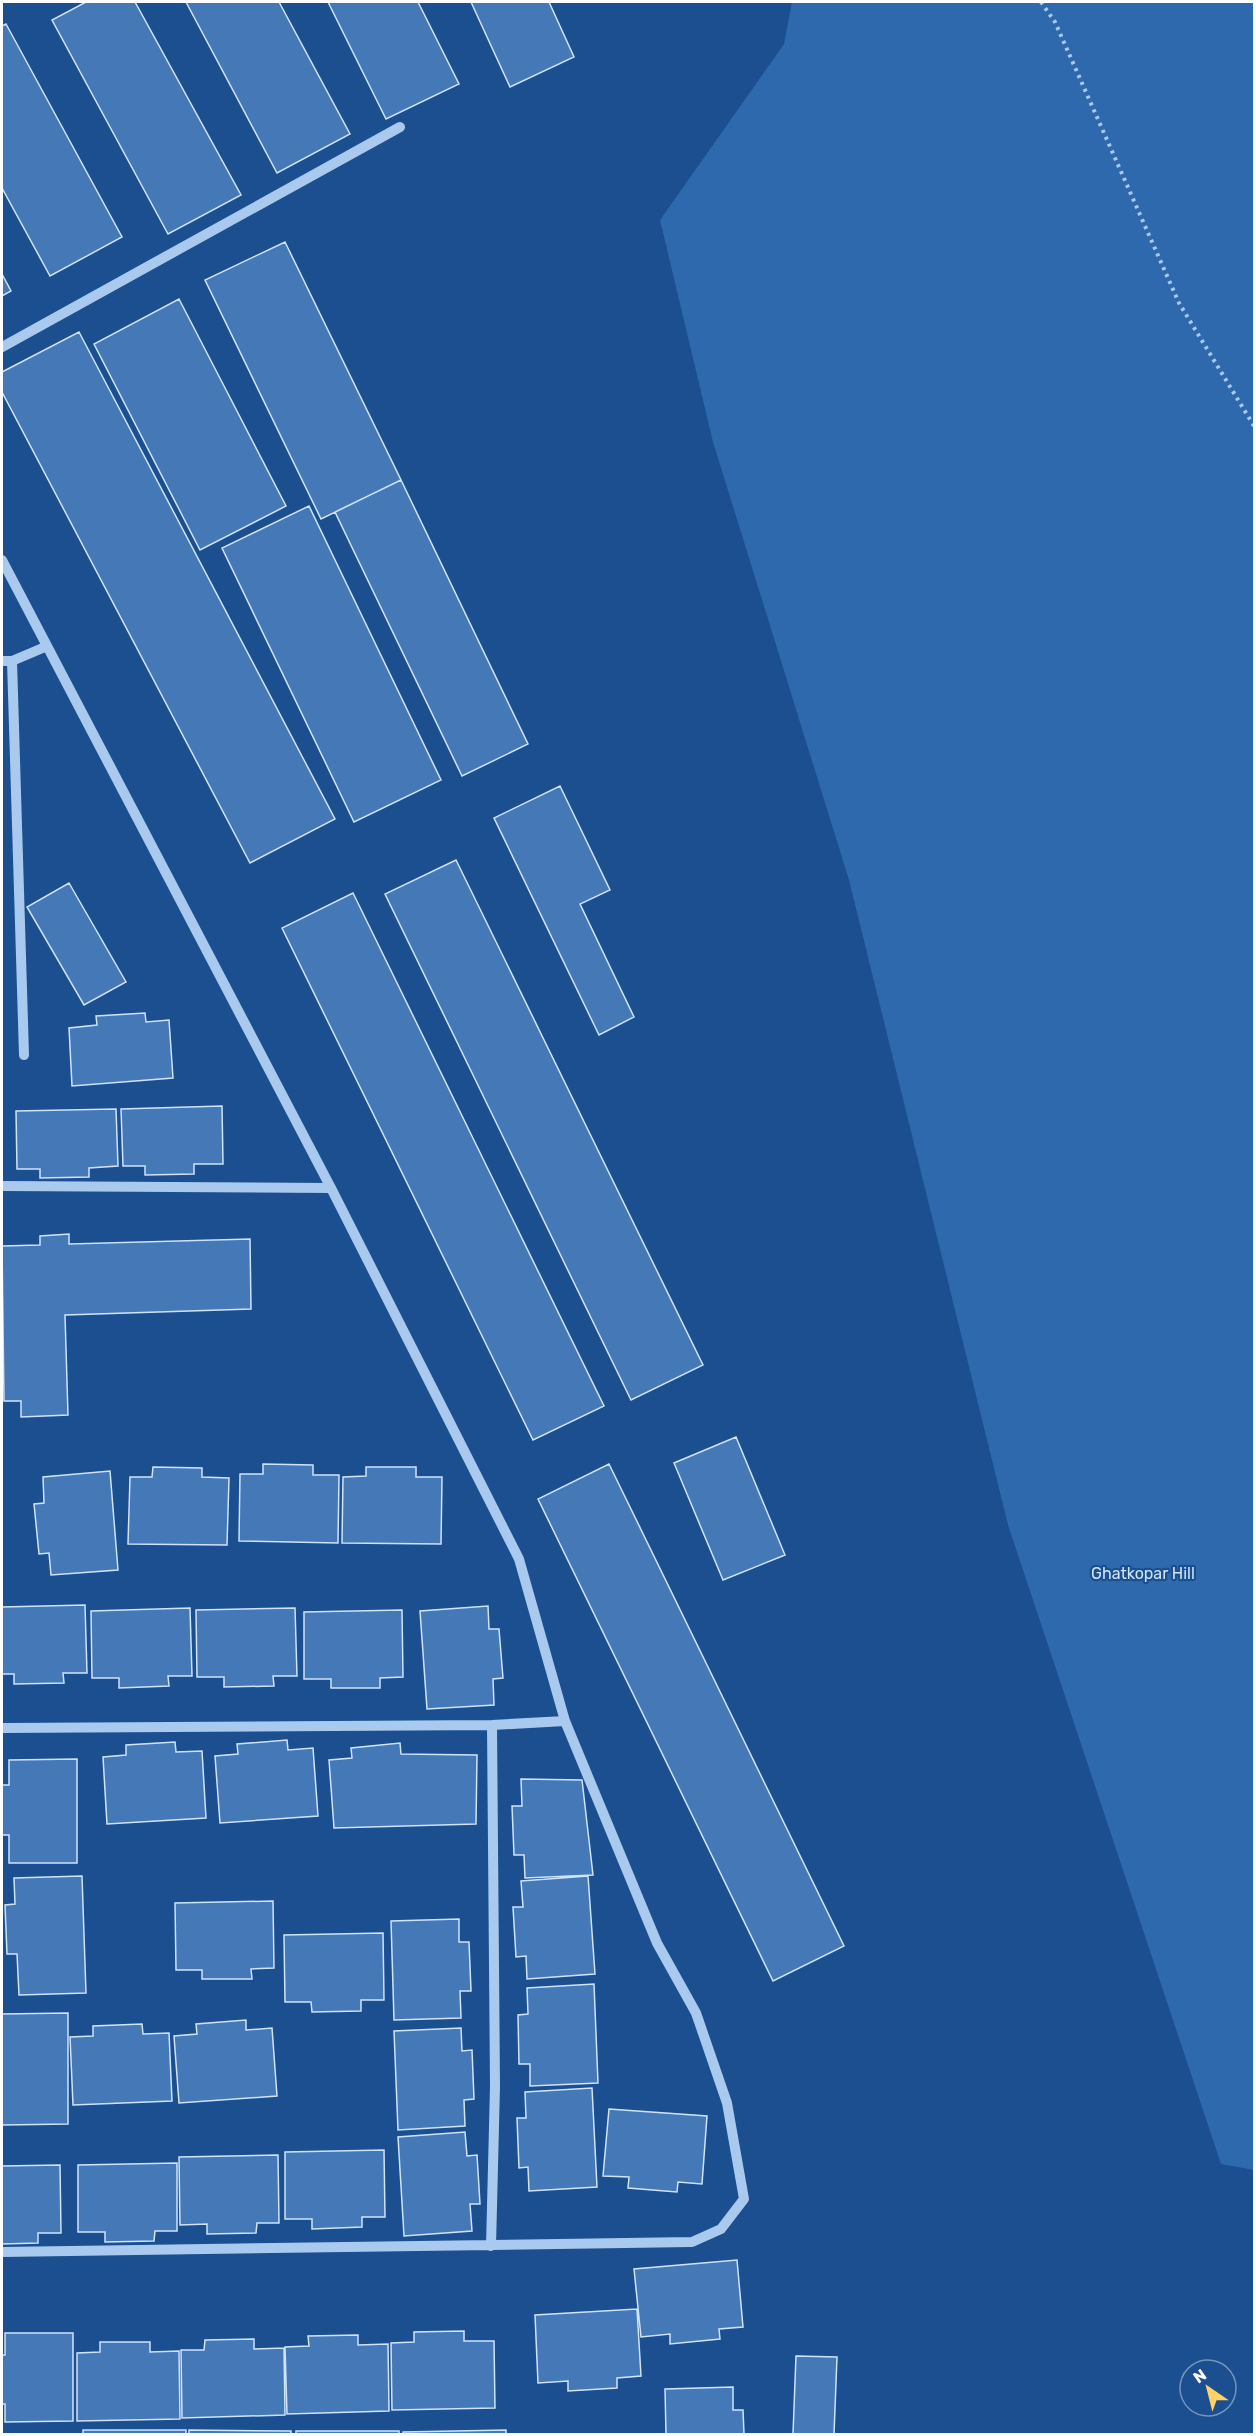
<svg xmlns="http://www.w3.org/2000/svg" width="1256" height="2436" font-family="Rubik,sans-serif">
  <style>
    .green { fill: #2e69ad }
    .building { fill: #4478b7; stroke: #cfe3fa; stroke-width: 1.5 }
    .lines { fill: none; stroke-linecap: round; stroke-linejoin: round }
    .path { stroke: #a9c9ee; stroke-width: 4; stroke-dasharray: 3 4.5; stroke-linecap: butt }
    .minor { stroke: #a9c9ee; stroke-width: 10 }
    .labels { text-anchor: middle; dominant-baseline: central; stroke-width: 4.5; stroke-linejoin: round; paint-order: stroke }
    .park-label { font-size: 16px; fill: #cfe3fa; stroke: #1b4f8f }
  </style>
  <rect width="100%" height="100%" fill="#1b4f8f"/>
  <!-- green -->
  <path class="green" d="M792,2H1254V2170L1221,2164L1008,1525L849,880L713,442L660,220L784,44Z"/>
  <!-- building -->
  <path class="building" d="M86,2H135L241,195L168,234L52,20Z
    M186,2H279L350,134L277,173Z
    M328,2H418L459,84L386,119Z
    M471,2H549L574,57L510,87Z
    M6,24L122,237L50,276L2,188V26Z
    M285,242L401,480L321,519L205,280Z
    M2,274L11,291L2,296Z
    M179,299L286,506L200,550L94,344Z
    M79,332L335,819L250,863L2,392V372Z
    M401,480L528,744L462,776L335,512Z
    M309,506L441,780L354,822L222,548Z
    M560,786L610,890L580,904L634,1017L599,1035L494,818Z
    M456,860L703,1365L631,1400L385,894Z
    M69,883L126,982L84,1005L27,907Z
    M353,893L604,1406L533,1440L282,928Z
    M145,1013L146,1022L169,1020L173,1078L72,1086L69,1028L97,1025L96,1016Z
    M222,1106L223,1164H194V1174L145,1175V1166H123L121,1109Z
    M116,1109L118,1166L89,1168V1177L40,1178V1169H17L16,1111Z
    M69,1234V1244L250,1239L251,1309L65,1315L68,1415L21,1417V1401H4L2,1246L40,1245V1236Z
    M736,1437L785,1555L723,1580L674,1463Z
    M263,1464L313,1465V1475H339L338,1543L239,1541L240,1474H263Z
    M609,1464L844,1946L773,1981L538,1499Z
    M153,1467L202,1468V1477L229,1478L227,1545L128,1544L130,1477H152Z
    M366,1467H416V1477H442L441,1544L342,1543L343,1477L366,1476Z
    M110,1471L118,1570L51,1575L49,1553L39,1554L34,1504L44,1503L43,1477Z
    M85,1605L87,1673H63L64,1683L14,1684V1674H2V1607Z
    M488,1606L489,1629H499L503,1678L493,1679L494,1705L427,1709L420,1611Z
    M190,1608L192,1676H168L169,1686L119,1688V1678H92L91,1611Z
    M295,1608L297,1676H273L274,1686L224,1687V1677H197L196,1610Z
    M402,1610L403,1677L380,1678V1688H331V1679H304V1612Z
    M287,1740L288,1750L313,1748L318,1816L220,1823L215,1756L238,1754L237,1744Z
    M175,1742L176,1752L202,1751L206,1818L107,1824L103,1757L126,1755V1745Z
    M400,1743L401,1754L477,1755L476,1824L334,1828L329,1760L352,1758L351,1748Z
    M77,1759V1863H9V1835H2V1785H9V1760Z
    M521,1779L582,1780L593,1875L525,1878L524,1855H514L512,1806H522Z
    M82,1876L86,1993L19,1995L17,1954H7L5,1905L15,1904L14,1878Z
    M588,1876L595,1974L527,1979L526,1956L516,1957L513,1907H523L521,1881Z
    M273,1901L274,1968L251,1969L252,1979H202V1970H176L175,1903Z
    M459,1919V1942H469L471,1991H460L461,2018L394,2020L391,1921Z
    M383,1933L384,2000H361V2011L312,2012L311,2002H285L284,1935Z
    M594,1984L598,2083L530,2086V2064H519L518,2015L528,2014L527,1988Z
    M68,2013V2124L2,2125V2014Z
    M246,2020V2030L272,2028L277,2096L179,2103L174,2036L197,2034L196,2024Z
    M142,2024L143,2034L169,2033L172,2101L73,2105L70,2037L93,2036V2026Z
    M461,2028L462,2051L472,2050L474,2099L464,2100L465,2126L398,2130L394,2031Z
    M592,2088L597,2187L529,2191L528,2167L519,2168L517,2118H526L525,2092Z
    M609,2109L707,2116L702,2184L678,2182L677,2192L628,2188L629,2177L603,2176Z
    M465,2132L467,2156L477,2155L480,2204H470L472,2231L404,2236L398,2137Z
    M384,2150L385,2217H362V2227L312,2229V2219H285V2152Z
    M278,2155L279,2223H257L256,2233L207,2234V2224L180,2225L179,2157Z
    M177,2163V2231H155L154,2241L105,2242V2232H78V2165Z
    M60,2165L61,2233H38V2243L2,2244V2166Z
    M737,2260L743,2327L719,2329L720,2339L670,2344V2334L641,2337L634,2269Z
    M637,2309L641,2376L617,2378V2388L568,2391V2381L538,2383L535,2315Z
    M464,2331V2341H494L495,2408L392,2410L391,2343L414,2342V2332Z
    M5,2333H73V2421L5,2422V2404H2V2355H5Z
    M358,2335V2345L388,2344L389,2411L287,2414L285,2347L309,2346L308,2336Z
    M254,2339V2349L284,2348L285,2415L182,2418L181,2350H204L205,2340Z
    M100,2342H150V2352L179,2351L180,2419L77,2421V2353L100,2352Z
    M796,2356L837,2357L834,2434H793Z
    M733,2387V2410H743L744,2434H666L665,2389Z
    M83,2430H186V2434H83Z
    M189,2430L291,2431V2434H189Z
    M506,2430V2434H403V2432Z
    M296,2431H399V2434H296Z"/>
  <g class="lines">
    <!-- path -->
    <path class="path" d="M1041,2L1055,22L1179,303L1254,426"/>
    <!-- minor -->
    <path class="minor" d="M2,347L400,127
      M2,560L331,1188L519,1559L565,1721L657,1943L696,2013L727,2103L744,2199L721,2229L692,2242L2,2252
      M2,661H12L45,647
      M12,661L24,1055
      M2,1186L331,1188
      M2,1728L492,1725L565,1721
      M491,2246L495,2086L492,1725"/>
  </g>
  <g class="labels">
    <!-- park labels -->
    <g class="park-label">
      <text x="1143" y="1573">Ghatkopar Hill</text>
    </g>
  </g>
  <!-- border -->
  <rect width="1256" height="2436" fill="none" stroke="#ffffff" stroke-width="6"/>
  <!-- north arrow -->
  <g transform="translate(1208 2388) rotate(325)"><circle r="28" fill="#1b4f8f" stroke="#7695bc" stroke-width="1.5"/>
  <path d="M0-4.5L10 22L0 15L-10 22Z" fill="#ffd166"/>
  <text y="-9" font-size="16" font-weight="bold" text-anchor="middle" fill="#ffffff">N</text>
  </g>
</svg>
